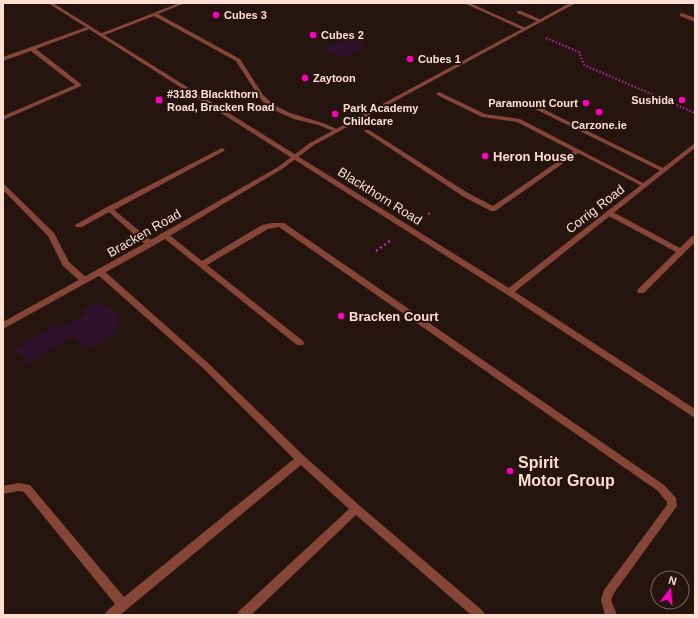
<svg xmlns="http://www.w3.org/2000/svg" width="698" height="618" font-family="Helvetica,sans-serif">
  <style>
    .green { fill: #2f112c }
    .lines { fill: none; stroke-linecap: round; stroke-linejoin: round }
    .path-far1 { stroke: #ba2bad; stroke-width: 2; stroke-dasharray: 1.5 2; stroke-linecap: butt }
    .path { stroke: #ba2bad; stroke-width: 2.5; stroke-dasharray: 2 3; stroke-linecap: butt }
    .service { fill: #864637; fill-rule: evenodd }
    .pedestrian { fill: #864637; fill-rule: evenodd }
    .minor { fill: #864637; fill-rule: evenodd }
    .tertiary { fill: #864637; fill-rule: evenodd }
    .poi-dot { fill: #fd00bd; stroke: #25150e; stroke-width: 1.5 }
    .labels { text-anchor: middle; dominant-baseline: central; stroke-width: 4; stroke-linejoin: round; paint-order: stroke }
    .far-poi-label { font-size: 11px; font-weight: bold; fill: #ffded2; stroke: #25150e; text-anchor: start }
    .poi-label { font-size: 13px; font-weight: bold; fill: #ffded2; stroke: #25150e; text-anchor: start }
    .street-label { font-size: 13px; fill: #ffded2; stroke: #25150e }
    .near-poi-label { font-size: 16px; font-weight: bold; fill: #ffded2; stroke: #25150e; text-anchor: start }
  </style>
  <rect width="100%" height="100%" fill="#25150e"/>
  <!-- green -->
  <path class="green" d="M354,39L364,44L363,48L342,58L324,49L343,40Z
    M96,302C100,303 106,304 110,306C135,323 97,353 83,345C80,343 77,339 74,336L48,350L49,352L28,364L15,349L58,324L61,328L86,314L81,310Z"/>
  <g class="lines">
    <!-- path-far1 -->
    <path class="path-far1" d="M546,38L579,52L584,65L695,113"/>
    <!-- path -->
    <path class="path" d="M428,214L430,213
      M376,251L391,240"/>
    <!-- service -->
    <path class="service" d="M179,3H185L158,14L240,59L263,95L274,105L290,113L323,123L339,130V132H335L319,125L294,119L278,112L264,103L259,97L236,61L154,16L102,36L97,35Z
      M517,11H521L544,21L539,22L517,13Z
      M682,13L695,18V22L680,16V14Z
      M87,27L92,28L36,49L81,84V86L3,120V116L75,85L31,51L3,61V57Z
      M439,92L485,114L520,119L647,185L644,187L642,186L578,153L495,211H491L464,197L364,131L365,130H369L468,193L493,206L573,151L517,122L482,117L437,95L436,94Z
      M537,106L665,169L666,170L663,172L661,171L535,109L534,108Z
      M222,148L225,150L224,151L114,210L153,242L154,244L153,246H147L109,212L82,227H76L75,225L107,207Z
      M3,184L5,185L54,233L69,262L87,278L88,280L87,282H81L63,266L48,236L3,190Z
      M607,211H611L680,248L692,236H695V242L644,293H638L637,291L638,289L676,252L607,215L605,213Z
      M272,223H284L664,485L676,498L677,506L614,593L611,600L617,615H605L601,600L604,590L667,505V502L658,491L279,227L268,229L207,265L303,341L304,343L303,345H297L160,235L161,233H167L202,261L262,225Z
      M100,269L103,270L209,364L304,456L360,506L483,611L485,615H471L356,515L251,615H237L239,611L349,509L301,465L120,615H105L107,611L115,604L24,492L18,491L3,494V486L18,483L30,485L124,597L294,459L203,368L97,274L96,272L97,270Z"/>
    <!-- pedestrian -->
    <path class="pedestrian" d="M464,3H470L528,29L523,30Z"/>
    <!-- minor -->
    <path class="minor" d="M570,3H576L314,145L282,169L153,246L3,329V322L147,242L278,167L310,143Z
      M695,143V148L512,294H506L505,292L506,290Z"/>
    <!-- tertiary -->
    <path class="tertiary" d="M48,3H53L512,290L695,409V418L506,294Z"/>
  </g>
  <!-- markers -->
  <g class="poi-dot">
    <circle cx="216" cy="15" r="4"/>
    <circle cx="313" cy="35" r="4"/>
    <circle cx="410" cy="59" r="4"/>
    <circle cx="305" cy="78" r="4"/>
    <rect x="155" y="96" width="8" height="8" rx="2"/>
    <circle cx="682" cy="100" r="4"/>
    <circle cx="586" cy="103" r="4"/>
    <circle cx="599" cy="112" r="4"/>
    <circle cx="335" cy="114" r="4"/>
    <circle cx="485" cy="156" r="4"/>
    <circle cx="341" cy="316" r="4"/>
    <circle cx="510" cy="471" r="4"/>
  </g>
  <g class="labels">
    <!-- far-poi labels -->
    <g class="far-poi-label">
      <text x="224" y="15">Cubes 3</text>
      <text x="321" y="35">Cubes 2</text>
      <text x="418" y="59">Cubes 1</text>
      <text x="313" y="78">Zaytoon</text>
      <text x="167" y="94">#3183 Blackthorn<tspan x="167" dy="13">Road, Bracken Road</tspan></text>
      <text x="674" y="100" text-anchor="end">Sushida</text>
      <text x="578" y="103" text-anchor="end">Paramount Court</text>
      <text x="343" y="108">Park Academy<tspan x="343" dy="13">Childcare</tspan></text>
      <text x="599" y="125" text-anchor="middle">Carzone.ie</text>
    </g>
    <!-- poi labels -->
    <g class="poi-label">
      <text x="493" y="156">Heron House</text>
      <text x="349" y="316">Bracken Court</text>
    </g>
    <!-- street labels -->
    <g class="street-label">
      <text transform="translate(380 196) rotate(32)">Blackthorn Road</text>
      <text transform="translate(595 209) rotate(-38)">Corrig Road</text>
      <text transform="translate(144 233) rotate(-30)">Bracken Road</text>
    </g>
    <!-- near-poi labels -->
    <g class="near-poi-label">
      <text x="518" y="462">Spirit<tspan x="518" dy="18">Motor Group</tspan></text>
    </g>
  </g>
  <!-- border -->
  <rect width="698" height="618" fill="none" stroke="#ffded2" stroke-width="8"/>
  <!-- north arrow -->
  <g transform="translate(670 590) rotate(16)"><circle r="19" fill="#25150e" stroke="#7c655c"/>
  <path d="M0-3L7 15L0 10L-7 15Z" fill="#fd00bd"/>
  <text y="-6" font-size="11" font-weight="bold" text-anchor="middle" fill="#ffded2">N</text>
  </g>
</svg>
